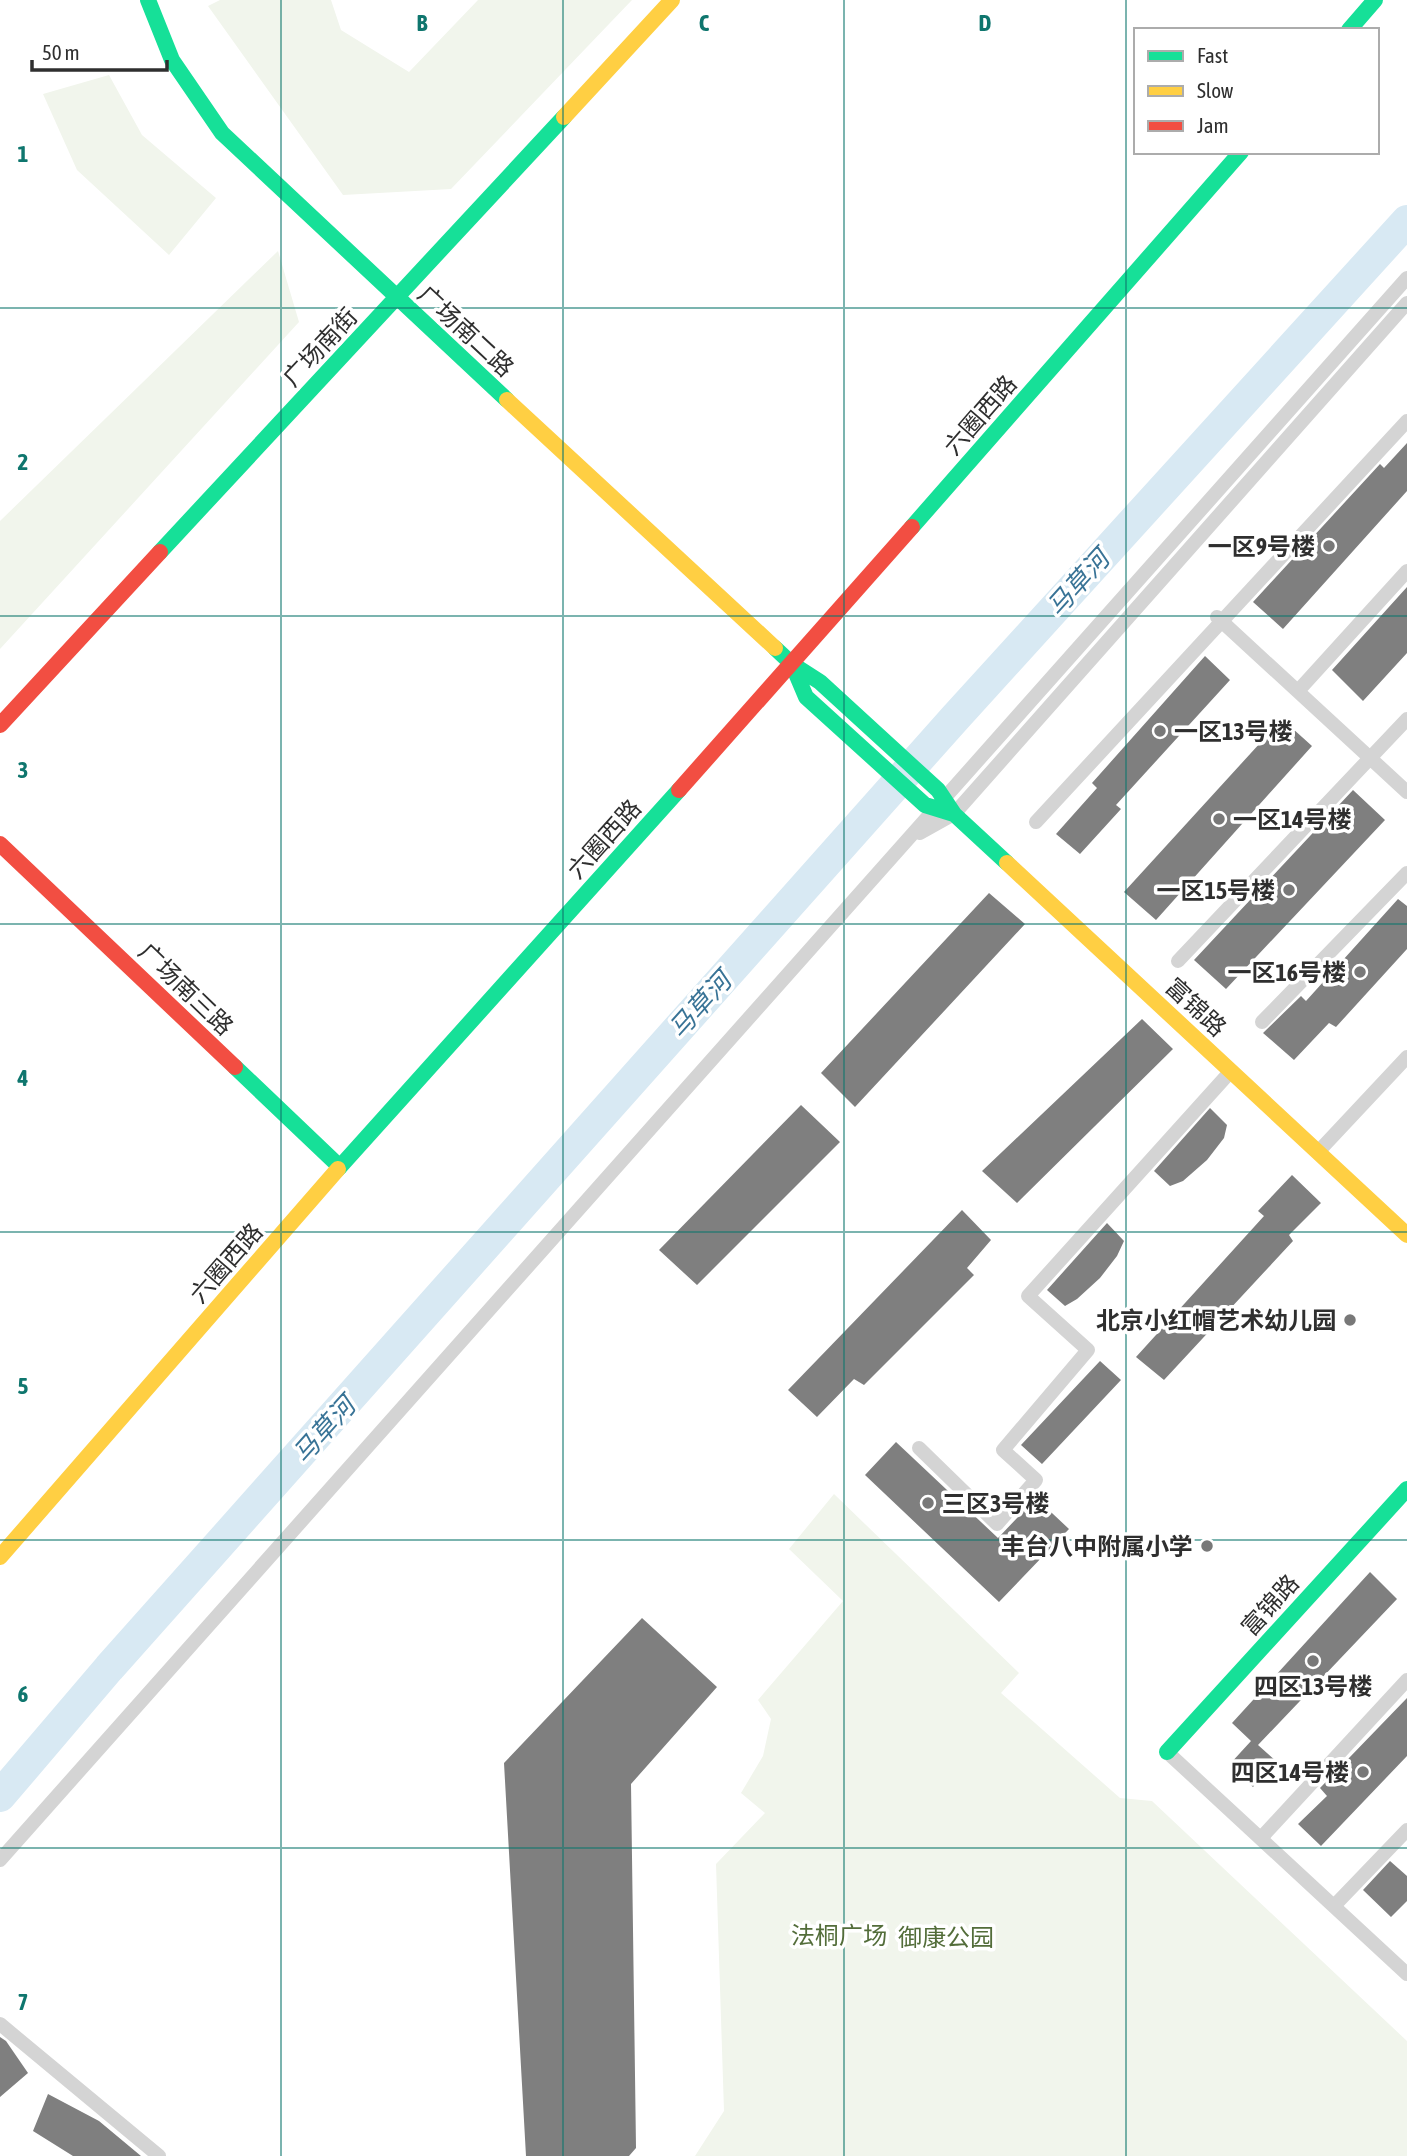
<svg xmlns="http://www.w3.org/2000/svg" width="1407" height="2156" font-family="'Asap Condensed','Noto Sans SC',sans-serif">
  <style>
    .green { fill: #f1f5ec }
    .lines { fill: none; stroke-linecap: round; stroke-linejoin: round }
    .river { stroke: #d8e9f3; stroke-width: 32 }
    .building { fill: #7f7f7f }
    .street { stroke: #d4d4d4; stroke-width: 14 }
    .fast { stroke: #16e098; stroke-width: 16 }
    .slow { stroke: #ffcf43; stroke-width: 16 }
    .jam { stroke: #f24e42; stroke-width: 16 }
    .grid { fill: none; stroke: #0f766e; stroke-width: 2; stroke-opacity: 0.55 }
    .poi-dot { fill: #787878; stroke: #fff; stroke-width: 2.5 }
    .labels { text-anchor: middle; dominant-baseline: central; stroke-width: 7; stroke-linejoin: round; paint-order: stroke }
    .street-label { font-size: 24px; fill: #2f2f2f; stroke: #fff }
    .poi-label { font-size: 24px; font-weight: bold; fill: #2f2f2f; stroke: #fff; text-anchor: end }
    .park-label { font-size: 24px; fill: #536d3a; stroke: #fff }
    .water-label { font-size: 26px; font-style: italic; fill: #387396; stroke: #fff }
    .grid-label { font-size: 23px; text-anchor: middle; font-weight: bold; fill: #0f766e; stroke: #fff; stroke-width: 7; stroke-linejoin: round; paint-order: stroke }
  </style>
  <rect width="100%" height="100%" fill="#fff"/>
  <!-- green -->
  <path class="green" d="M220,0H331L341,30L409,72L478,0H632L451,189L343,195L208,6Z
    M109,75L142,135L216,198L169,255L77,170L43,94Z
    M278,251L299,322L0,649V521Z
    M834,1494L1019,1673L1001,1693L1120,1798L1152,1801L1407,2041V2156H695L724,2111L716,1864L765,1813L741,1793L763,1756L771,1719L758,1700L843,1601L789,1549Z"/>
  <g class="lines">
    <!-- river -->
    <path class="river" d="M0,1796L109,1668L955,718L1407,221"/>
  </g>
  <!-- building -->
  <path class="building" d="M1407,443V491L1283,629L1253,602L1380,464L1384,468Z
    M1407,587V653L1363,701L1332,670Z
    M1205,656L1230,680L1116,805L1121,809L1080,854L1056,834L1097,788L1092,783Z
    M1282,719L1312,746L1156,920L1124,892Z
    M1353,790L1385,820L1226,989L1194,960Z
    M989,893L1025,924L855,1107L821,1073Z
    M1398,899L1407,906V949L1336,1027L1329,1023L1294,1060L1263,1033L1301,996L1306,1001Z
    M1142,1019L1173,1049L1017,1203L982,1171Z
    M801,1105L840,1142L697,1285L659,1250Z
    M1210,1108L1227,1125L1224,1138L1207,1160L1183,1181L1170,1186L1154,1171Z
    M1292,1175L1321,1203L1289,1235L1293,1241L1164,1380L1136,1357L1264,1216L1258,1211Z
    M962,1210L991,1240L967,1268L974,1275L864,1385L854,1379L817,1417L788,1390Z
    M1107,1223L1124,1241L1117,1256L1100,1278L1077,1299L1065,1306L1047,1290Z
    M1100,1361L1121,1380L1042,1464L1021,1445Z
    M896,1442L998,1538L1036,1498L1069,1529L999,1602L865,1475Z
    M1370,1572L1397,1599L1258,1745L1276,1761L1253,1787L1229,1765L1251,1741L1232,1723Z
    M642,1618L717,1687L631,1784L636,2148L629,2156H526L504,1763Z
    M1407,1698V1756L1321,1846L1298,1824L1327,1796L1320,1788Z
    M1390,1861L1407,1876V1901L1391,1917L1363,1890Z
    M0,2037L6,2041L28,2073L0,2097Z
    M48,2094L99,2121L141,2156H73L33,2131Z"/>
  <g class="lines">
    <!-- street -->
    <path class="street" d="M1217,617L1407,792
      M1298,691L1407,571
      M1036,822L1407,421
      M920,833L954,814L1407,303
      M1178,961L1407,719
      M1262,1022L1407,873
      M1318,1152L1407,1057
      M919,1448L997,1524L1036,1480L1003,1450L1088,1350L1028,1296L1231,1071
      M1167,1752L1407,1974
      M1261,1838L1407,1680
      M0,1860L1407,278
      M1334,1906L1407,1830
      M0,2024L159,2156"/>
    <!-- fast -->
    <path class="fast" d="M148,0L172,60L222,133L507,400
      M1349,30L1375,0
      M912,527L1241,152
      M160,552L564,117
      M775,648L792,664L820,682L938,790L954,814L1007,863
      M792,664L806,697L925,805L954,814
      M235,1067L340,1167
      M338,1169L679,790
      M1167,1752L1407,1489"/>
    <!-- slow -->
    <path class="slow" d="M564,117L672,0
      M507,400L775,648
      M1007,863L1407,1235
      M0,1557L338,1169"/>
    <!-- jam -->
    <path class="jam" d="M0,725L160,552
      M679,790L912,527
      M0,844L235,1067"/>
  </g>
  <!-- grid -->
  <path class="grid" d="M281,0V2156M563,0V2156M844,0V2156M1126,0V2156M0,308H1407M0,616H1407M0,924H1407M0,1232H1407M0,1540H1407M0,1848H1407"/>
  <!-- markers -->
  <g class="poi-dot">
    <circle cx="1329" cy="546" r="7"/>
    <circle cx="1160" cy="731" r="7"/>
    <circle cx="1219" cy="819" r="7"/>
    <circle cx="1289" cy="890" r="7"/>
    <circle cx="1360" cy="972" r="7"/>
    <circle cx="1350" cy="1320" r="7"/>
    <circle cx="928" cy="1503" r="7"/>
    <circle cx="1207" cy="1546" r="7"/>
    <circle cx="1313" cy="1661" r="7"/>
    <circle cx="1363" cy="1772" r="7"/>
  </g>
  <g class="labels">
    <!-- street labels -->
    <g class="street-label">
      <text transform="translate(466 331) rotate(43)">广场南二路</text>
      <text transform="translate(320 347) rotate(-47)">广场南街</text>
      <text transform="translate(980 415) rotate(-49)">六圈西路</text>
      <text transform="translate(604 839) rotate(-48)">六圈西路</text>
      <text transform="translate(186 989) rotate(44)">广场南三路</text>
      <text transform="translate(1196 1007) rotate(43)">富锦路</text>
      <text transform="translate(226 1263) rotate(-49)">六圈西路</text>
      <text transform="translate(1270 1605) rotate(-48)">富锦路</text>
    </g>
    <!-- poi labels -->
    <g class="poi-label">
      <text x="1315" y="546">一区9号楼</text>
      <text x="1174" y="731" text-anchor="start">一区13号楼</text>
      <text x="1233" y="819" text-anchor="start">一区14号楼</text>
      <text x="1275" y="890">一区15号楼</text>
      <text x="1346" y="972">一区16号楼</text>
      <text x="1336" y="1320">北京小红帽艺术幼儿园</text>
      <text x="942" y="1503" text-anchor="start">三区3号楼</text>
      <text x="1193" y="1546">丰台八中附属小学</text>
      <text x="1313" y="1686" text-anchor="middle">四区13号楼</text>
      <text x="1349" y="1772">四区14号楼</text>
    </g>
    <!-- park labels -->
    <g class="park-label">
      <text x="839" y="1935">法桐广场</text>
      <text x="946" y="1937">御康公园</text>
    </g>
    <!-- water labels -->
    <g class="water-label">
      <text transform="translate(1078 583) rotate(-48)">马草河</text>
      <text transform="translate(700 1005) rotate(-48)">马草河</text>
      <text transform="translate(324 1430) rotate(-48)">马草河</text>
    </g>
  </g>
  <g class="grid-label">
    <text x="422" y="31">B</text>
    <text x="704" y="31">C</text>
    <text x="985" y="31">D</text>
    <text x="23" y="162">1</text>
    <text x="23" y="470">2</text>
    <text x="23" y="778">3</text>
    <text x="23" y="1086">4</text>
    <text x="23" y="1394">5</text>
    <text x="23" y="1702">6</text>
    <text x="23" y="2010">7</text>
  </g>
  <!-- legend -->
  <rect x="1134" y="28" width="245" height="126" fill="#ffffff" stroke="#acacac" stroke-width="2"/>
  <rect x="1148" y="51" width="35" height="10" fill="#16e098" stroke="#acacac" stroke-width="2"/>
  <text x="1197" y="63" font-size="21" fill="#2f2f2f">Fast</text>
  <rect x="1148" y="86" width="35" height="10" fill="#ffcf43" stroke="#acacac" stroke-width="2"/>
  <text x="1197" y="98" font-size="21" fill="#2f2f2f">Slow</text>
  <rect x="1148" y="121" width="35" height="10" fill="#f24e42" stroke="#acacac" stroke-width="2"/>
  <text x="1197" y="133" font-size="21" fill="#2f2f2f">Jam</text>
  <!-- scale -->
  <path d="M32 60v10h135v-10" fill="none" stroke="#2f2f2f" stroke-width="3.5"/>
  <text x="42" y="60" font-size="21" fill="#2f2f2f" stroke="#ffffff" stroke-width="5" paint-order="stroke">50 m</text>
</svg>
